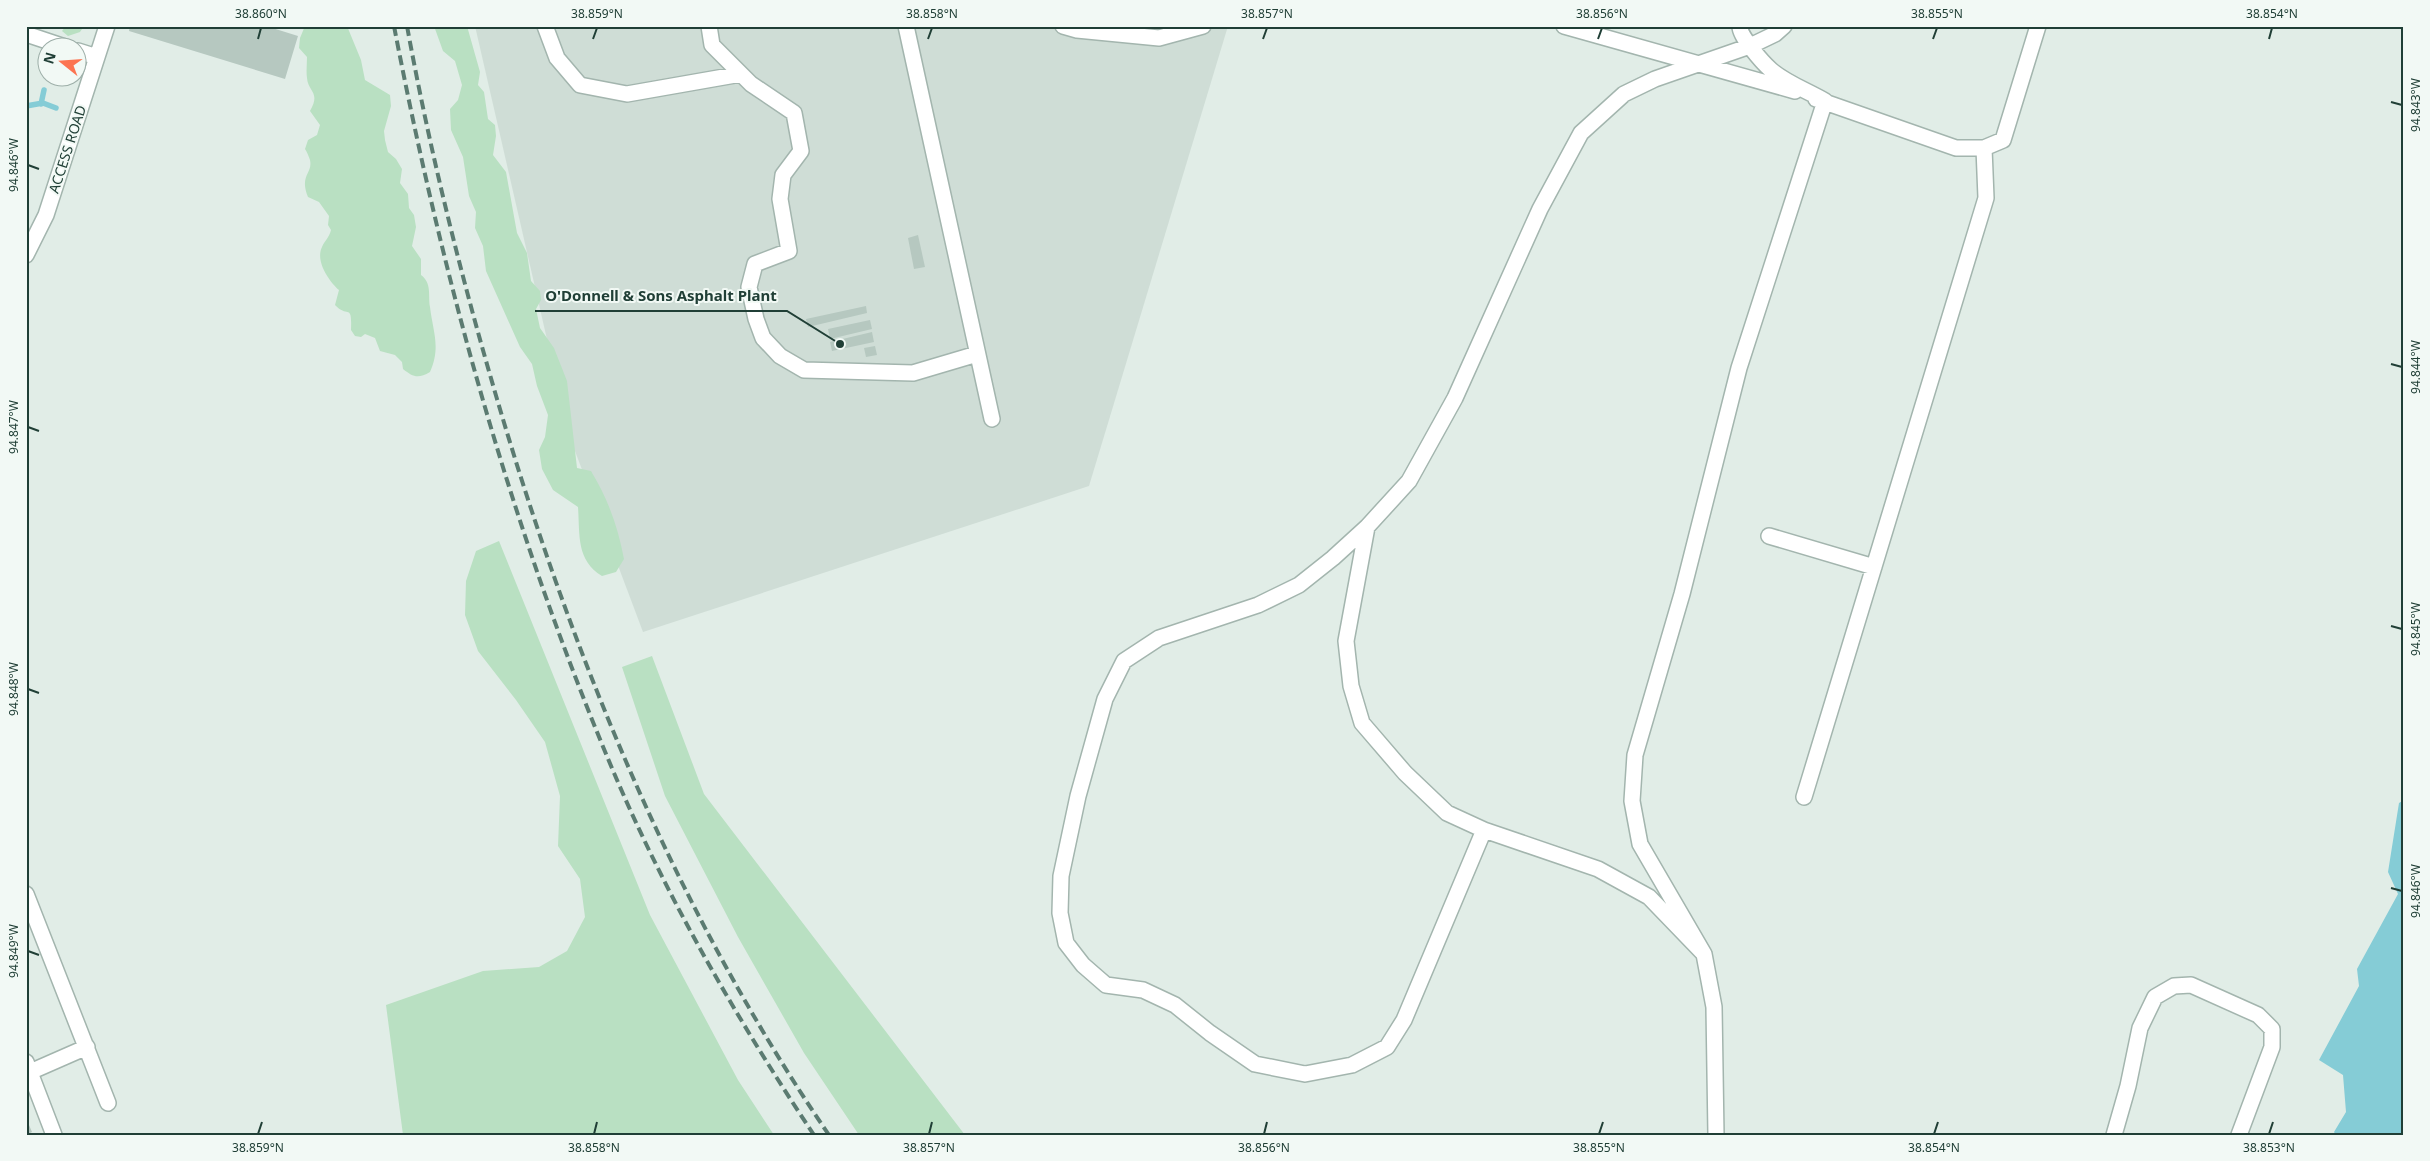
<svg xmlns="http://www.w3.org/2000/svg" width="2430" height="1161" font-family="'Noto Sans',sans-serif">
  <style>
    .built { fill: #cfddd6 }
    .green { fill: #b9e0c2 }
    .water { fill: #85ccd6 }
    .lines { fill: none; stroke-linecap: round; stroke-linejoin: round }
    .stream { stroke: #85ccd6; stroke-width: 5.5 }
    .building { fill: #b6c8c0 }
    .minor-casing { stroke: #a3b5ae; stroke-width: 18 }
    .minor { stroke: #fff; stroke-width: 15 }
    .rail { stroke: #5b7b71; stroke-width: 4; stroke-dasharray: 10 5; stroke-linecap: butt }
    .ticks { fill: none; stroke: #203f36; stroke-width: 2 }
    .labels { text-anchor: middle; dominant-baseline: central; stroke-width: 4; stroke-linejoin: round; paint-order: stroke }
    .street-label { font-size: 14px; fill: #203f36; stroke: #f2f9f5 }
    .leader { fill: none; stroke: #203f36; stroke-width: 2 }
    .callout-dot { fill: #203f36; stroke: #f2f9f5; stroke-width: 2 }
    .callout-label { font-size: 15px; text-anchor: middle; font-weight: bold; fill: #203f36; stroke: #f2f9f5; stroke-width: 4; stroke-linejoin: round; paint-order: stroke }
    .neatline { fill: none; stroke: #203f36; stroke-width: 2 }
    .ticks-label { font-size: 12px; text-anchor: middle; fill: #203f36 }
  </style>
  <rect width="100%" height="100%" fill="#e1ede7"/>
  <!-- built -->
  <path class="built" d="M475,26H1228L1089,486L643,632L569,435Z"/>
  <!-- green -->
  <path class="green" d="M66,26H84L80,32L68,36L62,31Z
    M305,26H347L361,60L365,80L390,95L391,106L384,131L385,140L388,152L396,159L402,169L400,183L408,194L409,208L414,215L416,227L412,246L421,259V275C432,283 428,295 430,307C433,332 441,347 430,372C418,379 413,377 403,369L402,362L395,355L380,351L375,338L365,334L361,337L355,336L351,330C352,302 348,319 335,305L339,290C329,281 315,261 322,247C325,240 329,238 331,230L328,225L329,216L319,202L308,197C299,175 313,174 310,160C309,157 307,152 305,149L308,140L317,135L320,125L310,111C321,92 308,92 307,78C306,71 307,64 307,57L299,48L300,38Z
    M434,26H467L480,72L478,85L484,92L488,119L495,125L496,136L493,155L506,172L517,233L527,253L531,281L540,291L541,300L536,309L540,328L554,348L567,381L577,468L591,471C608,499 618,527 624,559L616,572L602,576C576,560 580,535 578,507L553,490L542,469L539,450L545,437L548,415L537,386L532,364L520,347L486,271L483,246L475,228L476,212L469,196L463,157L451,130L450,109L458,100L462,85L455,61L443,51Z
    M499,541L650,915L738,1080L774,1135H403L386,1005L483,971L539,967L567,951L585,917L580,879L558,846L560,796L545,742L516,700L478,651L465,615L466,581L476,551Z
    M652,656L704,794L965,1135H859L804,1053L738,937L665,796L622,667Z"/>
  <!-- water -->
  <path class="water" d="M2404,800V1135H2336L2334,1132L2346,1112L2343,1075L2319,1060L2359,986L2357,969L2398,894L2388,872L2399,803Z"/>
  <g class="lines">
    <!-- stream -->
    <path class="stream" d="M41,104L44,90
      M26,106L43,103L56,108"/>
  </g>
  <!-- building -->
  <path class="building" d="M130,26H266L298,36L285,79L129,31Z
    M918,235L925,267L914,269L908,238Z
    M866,306L867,313L808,327L806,319Z
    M870,320L872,329L830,339L828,329Z
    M872,332L874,342L832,351L830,342Z
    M875,346L877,355L866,357L864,348Z
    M26,1118L32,1132L26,1135Z"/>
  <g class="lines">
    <!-- minor casing -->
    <g class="minor-casing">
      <path id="minor" d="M545,26L557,58L580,85L627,94L741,74
        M709,26L712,45L751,84L794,113L801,151L783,175L780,199L789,251L755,264L749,287L756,319L763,338L780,356L804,370L913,373L977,354
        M906,26L992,419
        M1063,26L1077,30L1159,38L1203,26
        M1564,26L1795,91
        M26,34L68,48
        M78,51L97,57
        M1816,99L1956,148H1984L2003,140L2038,26
        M26,255L46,215L107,26
        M1367,527L1346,641L1351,686L1362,723L1405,773L1447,813L1484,830
        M1769,536L1874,567
        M1804,797L1986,198L1984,148
        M26,894L108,1103
        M1704,954L1649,897L1598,869L1484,830L1404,1020L1387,1047L1352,1065L1305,1074L1255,1064L1210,1033L1175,1005L1143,990L1106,985L1083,965L1066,943L1060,913L1061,876L1078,796L1105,699L1124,661L1159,638L1258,605L1299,585L1333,558L1367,527L1409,481L1455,398L1540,209L1581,133L1624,94L1655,79L1750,46L1775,34L1784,26
        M26,1062L54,1135
        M30,1072L87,1047
        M1716,1135L1714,1007L1704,954L1640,844L1632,801L1635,755L1682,594L1739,368L1825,101C1808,91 1786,83 1771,70C1763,63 1739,36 1740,26
        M2114,1135L2128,1086L2140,1028L2155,997L2174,986L2191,985L2258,1015L2272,1029V1047L2239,1135"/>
    </g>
    <!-- minor -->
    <use href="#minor" class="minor"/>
    <!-- rail -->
    <path class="rail" d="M394,26C443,281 513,534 614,773C668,900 738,1021 814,1135
      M407,26C430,152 461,276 497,399C573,658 676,911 829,1135"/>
  </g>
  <!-- ticks -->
  <path class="ticks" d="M258,39L261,28M593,39L597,28M928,39L932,28M1263,39L1267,28M1598,39L1602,28M1933,39L1937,28M2269,39L2272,28M2391,102L2402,105M28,165L39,169M2391,364L2402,367M28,427L39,431M2391,626L2402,629M28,689L39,693M2391,888L2402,891M28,951L39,955M258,1134L262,1122M594,1134L597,1122M929,1134L932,1122M1264,1134L1267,1122M1599,1134L1603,1122M1934,1134L1938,1122M2269,1134L2273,1122"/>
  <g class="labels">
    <!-- street labels -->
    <g class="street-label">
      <text transform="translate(67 149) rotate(-72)">ACCESS ROAD</text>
    </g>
  </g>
  <!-- callouts -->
  <path class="leader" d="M840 344L787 311H535"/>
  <circle class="callout-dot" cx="840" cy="344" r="5"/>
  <g class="callout-label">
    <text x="661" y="301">O'Donnell &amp; Sons Asphalt Plant</text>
  </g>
  <!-- border -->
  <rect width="2430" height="1161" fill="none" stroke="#f2f9f5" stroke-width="55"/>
  <!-- north arrow -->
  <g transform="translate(62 62) rotate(287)"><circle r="24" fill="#f2f9f5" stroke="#9eafa9"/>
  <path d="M0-4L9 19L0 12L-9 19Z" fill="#fc7451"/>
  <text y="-8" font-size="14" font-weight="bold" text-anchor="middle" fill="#203f36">N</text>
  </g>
  <rect x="28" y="28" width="2374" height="1106" class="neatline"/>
  <g class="ticks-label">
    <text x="261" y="18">38.860°N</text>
    <text x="597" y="18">38.859°N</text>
    <text x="932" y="18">38.858°N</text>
    <text x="1267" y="18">38.857°N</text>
    <text x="1602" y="18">38.856°N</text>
    <text x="1937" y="18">38.855°N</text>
    <text x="2272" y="18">38.854°N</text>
    <text transform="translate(2416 105) rotate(-90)" y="4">94.843°W</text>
    <text transform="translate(14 165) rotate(-90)" y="4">94.846°W</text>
    <text transform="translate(2416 367) rotate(-90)" y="4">94.844°W</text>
    <text transform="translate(14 427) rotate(-90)" y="4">94.847°W</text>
    <text transform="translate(2416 629) rotate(-90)" y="4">94.845°W</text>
    <text transform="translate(14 689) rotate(-90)" y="4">94.848°W</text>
    <text transform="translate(2416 891) rotate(-90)" y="4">94.846°W</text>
    <text transform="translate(14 951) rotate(-90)" y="4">94.849°W</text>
    <text x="258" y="1152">38.859°N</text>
    <text x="594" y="1152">38.858°N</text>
    <text x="929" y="1152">38.857°N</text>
    <text x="1264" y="1152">38.856°N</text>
    <text x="1599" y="1152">38.855°N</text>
    <text x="1934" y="1152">38.854°N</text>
    <text x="2269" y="1152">38.853°N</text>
  </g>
</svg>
